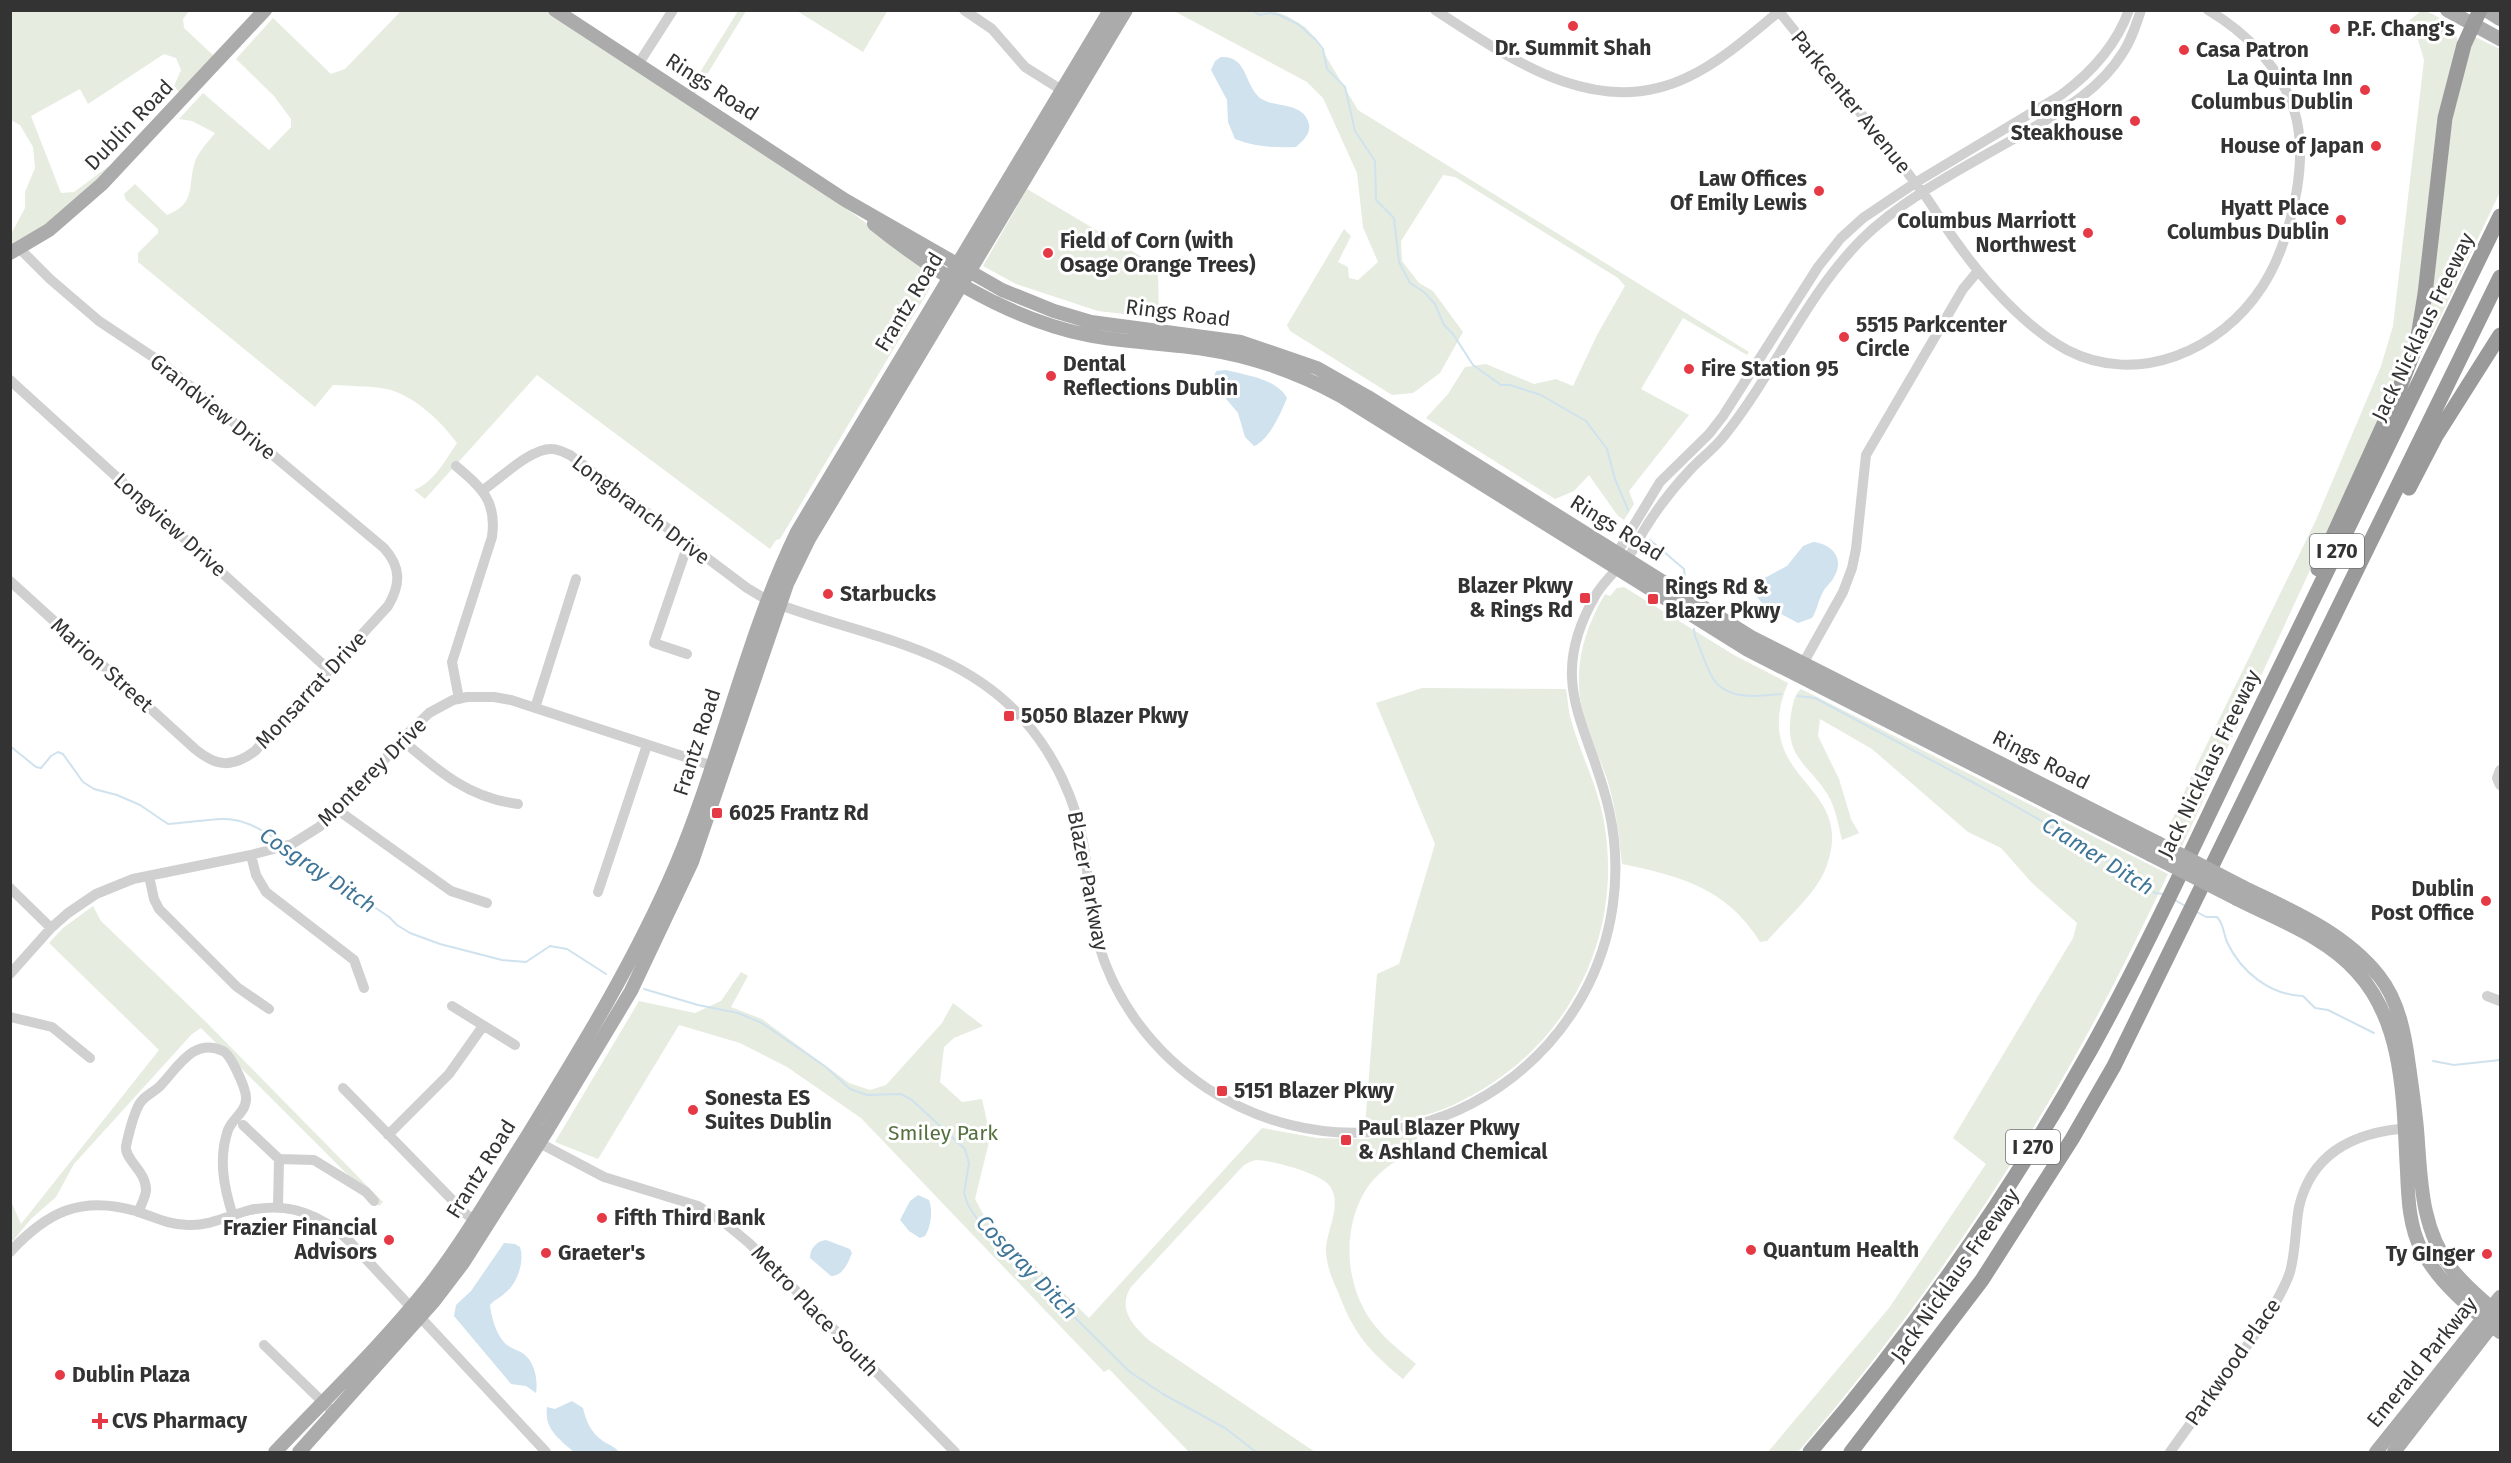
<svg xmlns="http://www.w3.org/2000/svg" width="2511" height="1463" font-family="'Fira Sans',sans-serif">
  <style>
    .green { fill: #e6ecdf }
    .water { fill: #cfe2ee }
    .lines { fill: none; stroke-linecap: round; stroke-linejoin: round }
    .stream { stroke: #cfe2ee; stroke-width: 2 }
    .minor { stroke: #d0d0d0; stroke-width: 10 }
    .major { stroke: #ababab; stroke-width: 14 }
    .highway { stroke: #9a9a9a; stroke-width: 15 }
    .major-bridge { stroke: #ababab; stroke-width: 14 }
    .poi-dot { fill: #e63946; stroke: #fff; stroke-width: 2 }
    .labels { text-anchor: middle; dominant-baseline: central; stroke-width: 6; stroke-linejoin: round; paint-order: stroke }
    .shield { fill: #fff; stroke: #707070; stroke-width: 1.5 }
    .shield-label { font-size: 20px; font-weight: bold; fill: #333 }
    .poi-label { font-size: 21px; font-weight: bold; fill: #333; stroke: #fff; text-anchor: start }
    .street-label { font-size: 21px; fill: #333; stroke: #fff }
    .park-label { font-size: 21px; fill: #56703f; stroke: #fff }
    .water-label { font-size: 22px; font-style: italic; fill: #3f7597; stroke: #fff }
  </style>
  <rect width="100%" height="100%" fill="#fff"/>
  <!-- green -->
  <path class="green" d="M888,10L863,52L797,11V10Z
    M1271,10L1287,16L1305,27L1315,38L1358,110L1749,352L1747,355L1683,318L1641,389L1689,415L1629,491L1634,504L1624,520L1618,516L1589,475L1574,491L1555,499L1426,418L1448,394L1465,367L1486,364L1534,384L1556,379L1573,386L1597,335L1625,286L1618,278L1455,177L1443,175L1401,241L1402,261L1419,283L1433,291L1463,332L1440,373L1413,393L1392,395L1290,331L1287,325L1344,229L1351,236L1338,262L1348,267L1349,278L1358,280L1378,262L1363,227L1357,173L1323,98L1307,82L1174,11Z
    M11,11H189L183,19L184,28L215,57L181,94L174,86L181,70L176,58L164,54L88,104L80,89L31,116L61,193L74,192L109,166V170L48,223L11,244V234L25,208V192L35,168L33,147L20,125L11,120Z
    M401,11H547L800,175L927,267L925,271L931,278L930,288L780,539L776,540L770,549L537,375L425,499L414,490C434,482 445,461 457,443C440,420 411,392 381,388C366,386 349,386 333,385L315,407L138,262V253L158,233V229L126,200L124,194L135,184L167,215C196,204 188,186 194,165C196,154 208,142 215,133L192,121L179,119L203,93L269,150L291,127V119L274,96L236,59L273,18L331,74L345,69Z
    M738,11H746L695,94L689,90Z
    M2421,11C2433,11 2454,26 2457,38C2458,41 2458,45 2458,48L2420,301L2411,345L2390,398L2182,846L2176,842L2177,835L2170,825L2189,781L2316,520L2381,366L2393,326L2424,60L2418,40L2400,28Z
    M2475,37L2500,49V192L2428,343L2422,334L2445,154L2460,76Z
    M1027,189L1140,256L1158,272L1159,318L1098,311L1016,284L983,266Z
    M1624,587L1734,655L1788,683C1782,698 1778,711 1779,728C1783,785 1851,796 1827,865C1819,891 1785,920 1767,941L1760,942C1727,888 1680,876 1622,864C1619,836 1616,809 1608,782C1601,760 1590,740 1584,717C1572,673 1582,633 1605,594L1610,596L1617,588Z
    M1422,688L1566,689C1568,699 1568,710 1571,720C1581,756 1600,790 1605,828C1623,946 1561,1056 1453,1105C1425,1118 1394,1123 1365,1126L1377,974L1399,964L1435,844L1376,703Z
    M1801,689L2168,874C2141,930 2114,986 2084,1040C2003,1187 1907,1325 1798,1452H1768L1889,1308L1986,1164L1953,1138L2073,938L2077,923L2032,883L2001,848L1968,832L1872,749L1820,719L1818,736L1839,779L1851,819L1859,833L1842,840C1838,824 1836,809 1828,795C1809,764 1784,758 1791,714C1793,705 1794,694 1801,689Z
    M93,906L101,921L204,1020L383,1202L379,1206L201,1028L192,1034L74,1164L56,1197L31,1219L11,1243L10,1199L21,1224L159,1050L49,943L63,928Z
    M741,972L748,976L731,1007L762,1019L849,1083L870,1090L886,1085L942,1023L953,1003L983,1026L954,1038L944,1047L940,1082L962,1102L982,1099L988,1126L982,1130L989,1142L975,1199L983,1214L1089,1318L1262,1128L1317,1138L1366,1139L1415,1133L1420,1146C1402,1157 1382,1168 1369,1185C1340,1226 1344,1289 1376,1327C1387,1341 1402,1352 1416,1364L1403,1379C1368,1350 1354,1334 1338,1292C1332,1279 1327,1267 1326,1252C1325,1232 1344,1204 1329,1185C1319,1173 1271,1160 1256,1160C1251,1161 1247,1163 1243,1166L1131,1287C1117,1309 1133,1326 1150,1341L1315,1452H1189L1109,1369L1104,1372L861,1118L787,1067L740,1043L679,1025L598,1159L555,1142L639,1001L695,1013L721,1001Z"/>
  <!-- water -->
  <path class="water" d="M1221,57C1246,56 1244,80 1257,95C1269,110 1303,99 1309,124C1311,134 1303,141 1296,147C1275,148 1255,147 1235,139L1228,122L1227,100L1211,70L1215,61Z
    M1226,370C1246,375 1277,379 1287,398C1281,413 1269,440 1254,446L1245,437L1238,413L1212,382L1216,371Z
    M1813,542C1832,544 1845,558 1834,577C1831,583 1825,587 1823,592C1818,601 1817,610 1812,618L1798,623L1763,604L1757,597V588L1759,581L1787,566L1803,546Z
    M918,1195L929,1200C933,1210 931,1227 925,1236L920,1238L909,1231L900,1220L910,1201Z
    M826,1240L850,1249L852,1253C848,1263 843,1276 831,1276L810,1258C810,1248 817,1241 826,1240Z
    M504,1243L515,1244L520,1247C525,1262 517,1284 505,1293C500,1298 495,1299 490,1305C491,1316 496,1333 503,1341C508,1348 517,1349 524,1354C535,1363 538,1380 536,1393L526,1386L511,1384L454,1316L456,1305L471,1291Z
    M572,1401L583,1408C586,1421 591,1433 603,1441C609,1445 614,1446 619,1452H574C559,1439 544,1429 547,1407L555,1409Z"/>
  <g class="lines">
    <!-- stream -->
    <path class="stream" d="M1252,10L1259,15L1270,13L1279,15L1298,24L1316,40L1323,49L1327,69L1345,87L1355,131L1375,161L1376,200L1394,218L1399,262L1410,283L1424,292L1435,304L1444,325L1453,334L1473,365L1501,385H1510L1541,395L1586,421L1607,449L1615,479L1628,510
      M1650,540L1684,569L1685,579
      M1694,629L1695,636C1701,650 1706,668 1714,680C1729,701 1760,696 1781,694
      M1798,696L1815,698L1978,785L2077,841L2105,860L2132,872L2155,893L2163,894
      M10,746L36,767L41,768L51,756L58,752L63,754L83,782L94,789L117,795L140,805L168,824C220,821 232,808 280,842
      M289,849L389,917L397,925L410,933L440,944L502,960L526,962L550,946L567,949L606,974
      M2173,899L2187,907
      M2197,912L2206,917H2217C2224,924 2223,933 2227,942C2241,972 2270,995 2303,996L2315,1008L2328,1010L2374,1033
      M644,989L698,1005L738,1013L762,1023L826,1067L850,1089L867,1095L901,1094L912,1100L965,1149L969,1163L964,1193L968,1205L981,1225L1130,1372L1163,1394L1225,1428L1256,1452
      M2433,1061L2454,1065L2500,1060
      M10,1234H11"/>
    <!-- minor -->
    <path class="minor" d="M964,10L992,29L1025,67L1068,94
      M1435,10C1510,58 1596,122 1688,77C1722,61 1751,34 1781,10
      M1778,10C1826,70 1874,129 1921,190C1934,207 1944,226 1957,243C1984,281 2026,328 2067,350C2138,387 2221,350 2262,287C2281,258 2291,223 2297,189C2301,164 2302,135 2294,110C2280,67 2247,33 2208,10
      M639,63L673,10
      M10,380L329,670
      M456,466C482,488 497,501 492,537L452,662L459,699
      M483,490C501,478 531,448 552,449C559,449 565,453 570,455L747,588L767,600C857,636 955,643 1023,719C1055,755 1076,801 1084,847C1089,879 1089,911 1098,942C1133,1064 1257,1146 1383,1131C1467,1121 1542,1069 1583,995C1614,939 1623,872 1609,810C1590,725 1543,683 1597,593C1606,579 1617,570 1628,557C1635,549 1640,536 1646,527C1659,506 1674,487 1690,470C1701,458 1714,449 1724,436C1774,374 1804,298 1861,240C1906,195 1975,162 2031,129C2065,109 2100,89 2122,54C2131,41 2136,25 2141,10
      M1616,559L1617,553L1660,482L1709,434L1723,416L1818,267L1841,238L1863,218L1915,183L2061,95C2091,73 2116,46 2129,10
      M10,581L195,749C217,767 232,768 255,751L388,606C401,584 401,567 384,548L165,365L99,321L50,279L19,248
      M687,654L654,643L688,544
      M1800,669L1843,592L1852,568L1856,549L1866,455L1963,289L1978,271
      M535,708L576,579
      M402,740C438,771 469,798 518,804
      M2500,770L2497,778L2500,785
      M339,811L451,891L487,903
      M251,855L256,875L266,892L354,960L364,988
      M149,876L154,899L159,909L237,987L269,1009
      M10,888L51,928
      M598,892L647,745
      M10,974L51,928L68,913L96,894L133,879L251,855L292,844L319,827L339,811L409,732L429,713L453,700L467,697H494L511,700L719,768
      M2487,996L2500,1001
      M452,1006L515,1045
      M10,1017L52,1027L90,1058
      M343,1088L466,1214L479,1223
      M243,1125L279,1159L314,1160L366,1192L374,1201
      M388,1135L449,1074L483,1026
      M532,1139L604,1177L698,1206L726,1224L749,1243L955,1452
      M278,1207L279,1159
      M138,1212C141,1206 145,1197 146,1191C147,1171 124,1160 126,1146C129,1133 133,1114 140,1103C145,1095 155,1092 161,1085C178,1067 194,1037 223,1051C231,1055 247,1090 246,1099C246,1112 232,1119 228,1130C218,1159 224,1188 233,1216
      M10,1252C47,1212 81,1195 136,1211C154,1217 169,1225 188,1225C210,1226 230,1215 250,1210C289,1202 323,1215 350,1242L546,1452
      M264,1345L333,1412
      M2170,1452L2267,1318C2275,1303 2285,1288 2290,1272C2296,1250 2295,1229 2299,1207C2312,1151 2358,1131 2411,1128"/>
    <!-- major -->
    <path class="major" d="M555,10L845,200L1002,290L1054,311L1091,322L1241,342L1317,368L1368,397L1751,637L2158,843
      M2447,10L2500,39
      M2486,10L2500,19
      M874,224C935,273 1009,319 1087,335C1126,343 1165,343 1204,349C1252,356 1299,373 1341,396L1748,650L2151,855
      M10,253L49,230L102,184L265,10
      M2243,887C2292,911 2344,932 2379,976C2399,1001 2405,1035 2409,1066C2412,1087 2415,1108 2417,1129C2421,1178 2420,1227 2451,1268C2465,1286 2483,1301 2500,1315
      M2237,899C2278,920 2326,937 2357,972C2405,1024 2403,1104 2407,1171C2408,1197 2409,1227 2422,1251C2441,1285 2470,1308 2500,1332
      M275,1452C325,1399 379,1348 425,1291C463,1243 493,1190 526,1138C580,1050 635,961 676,865C722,756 745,639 797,532L1110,10
      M299,1452L434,1301L463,1263L548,1129L631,991L692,862L787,584L809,539L1126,10
      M2376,1452L2500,1297
      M2394,1452L2497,1319"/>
    <!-- highway -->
    <path class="highway" d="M2409,488L2436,436L2500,335
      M2318,569L2397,395L2417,343L2425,294L2445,118L2464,45L2480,10
      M1810,1452C1917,1328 2011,1192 2091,1049C2150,943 2200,831 2253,723C2336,554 2418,385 2500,216
      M1851,1452L1982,1280L2072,1139L2114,1066L2500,277"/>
    <!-- major-bridge -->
    <path class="major-bridge" d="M2158,843L2243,887
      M2151,855L2237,899"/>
  </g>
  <!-- markers -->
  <g class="poi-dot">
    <circle cx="1573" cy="26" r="6"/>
    <circle cx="2335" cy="29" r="6"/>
    <circle cx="2184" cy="50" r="6"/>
    <circle cx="2365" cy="90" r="6"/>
    <circle cx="2135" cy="121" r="6"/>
    <circle cx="2376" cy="146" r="6"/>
    <circle cx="1819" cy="191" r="6"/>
    <circle cx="2341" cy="220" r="6"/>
    <circle cx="2088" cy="233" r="6"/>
    <circle cx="1048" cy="253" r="6"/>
    <circle cx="1844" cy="337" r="6"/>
    <circle cx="1689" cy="369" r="6"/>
    <circle cx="1051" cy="376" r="6"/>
    <circle cx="828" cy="594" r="6"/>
    <rect x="1579" y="592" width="12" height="12" rx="3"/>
    <rect x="1647" y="593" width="12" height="12" rx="3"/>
    <rect x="1003" y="710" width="12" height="12" rx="3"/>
    <rect x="711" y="807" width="12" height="12" rx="3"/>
    <circle cx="2486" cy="901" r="6"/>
    <rect x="1216" y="1085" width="12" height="12" rx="3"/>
    <circle cx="693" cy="1110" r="6"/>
    <rect x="1340" y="1134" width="12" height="12" rx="3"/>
    <circle cx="602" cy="1218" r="6"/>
    <circle cx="389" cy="1240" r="6"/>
    <circle cx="1751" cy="1250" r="6"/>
    <circle cx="546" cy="1253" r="6"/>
    <circle cx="2487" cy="1254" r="6"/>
    <circle cx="60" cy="1375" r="6"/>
    <path d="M97 1412h6v6h6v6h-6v6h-6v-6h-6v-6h6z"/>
  </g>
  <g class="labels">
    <!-- shield labels -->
    <g class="shield">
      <rect x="2310" y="534" width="54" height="34" rx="4.5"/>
      <rect x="2006" y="1130" width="54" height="34" rx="4.5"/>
    </g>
    <g class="shield-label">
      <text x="2337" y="551">I 270</text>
      <text x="2033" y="1147">I 270</text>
    </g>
    <!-- poi labels -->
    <g class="poi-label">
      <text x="2347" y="29">P.F. Chang's</text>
      <text x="1573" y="48" text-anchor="middle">Dr. Summit Shah</text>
      <text x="2196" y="50">Casa Patron</text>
      <text x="2353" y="78" text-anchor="end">La Quinta Inn<tspan x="2353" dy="24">Columbus Dublin</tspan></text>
      <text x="2123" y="109" text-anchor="end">LongHorn<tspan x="2123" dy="24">Steakhouse</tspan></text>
      <text x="2364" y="146" text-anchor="end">House of Japan</text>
      <text x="1807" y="179" text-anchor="end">Law Offices<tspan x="1807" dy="24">Of Emily Lewis</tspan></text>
      <text x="2329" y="208" text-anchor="end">Hyatt Place<tspan x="2329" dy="24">Columbus Dublin</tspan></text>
      <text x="2076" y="221" text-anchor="end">Columbus Marriott<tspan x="2076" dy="24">Northwest</tspan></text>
      <text x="1060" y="241">Field of Corn (with<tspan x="1060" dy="24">Osage Orange Trees)</tspan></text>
      <text x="1856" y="325">5515 Parkcenter<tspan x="1856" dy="24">Circle</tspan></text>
      <text x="1063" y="364">Dental<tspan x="1063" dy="24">Reflections Dublin</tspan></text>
      <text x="1701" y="369">Fire Station 95</text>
      <text x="1573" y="586" text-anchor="end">Blazer Pkwy<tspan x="1573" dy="24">&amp; Rings Rd</tspan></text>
      <text x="1665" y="587">Rings Rd &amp;<tspan x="1665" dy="24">Blazer Pkwy</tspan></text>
      <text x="840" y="594">Starbucks</text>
      <text x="1021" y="716">5050 Blazer Pkwy</text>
      <text x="729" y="813">6025 Frantz Rd</text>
      <text x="2474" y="889" text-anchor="end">Dublin<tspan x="2474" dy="24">Post Office</tspan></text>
      <text x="1234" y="1091">5151 Blazer Pkwy</text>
      <text x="705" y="1098">Sonesta ES<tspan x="705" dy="24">Suites Dublin</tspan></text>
      <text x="1358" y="1128">Paul Blazer Pkwy<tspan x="1358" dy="24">&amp; Ashland Chemical</tspan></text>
      <text x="614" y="1218">Fifth Third Bank</text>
      <text x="377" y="1228" text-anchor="end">Frazier Financial<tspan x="377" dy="24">Advisors</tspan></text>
      <text x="1763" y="1250">Quantum Health</text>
      <text x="558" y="1253">Graeter's</text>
      <text x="2475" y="1254" text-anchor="end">Ty GInger</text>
      <text x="72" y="1375">Dublin Plaza</text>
      <text x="112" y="1421">CVS Pharmacy</text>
    </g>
    <!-- street labels -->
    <g class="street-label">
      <text transform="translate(712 87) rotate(33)">Rings Road</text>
      <text transform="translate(1851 102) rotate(51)">Parkcenter Avenue</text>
      <text transform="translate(129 125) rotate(-46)">Dublin Road</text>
      <text transform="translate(909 302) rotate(-59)">Frantz Road</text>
      <text transform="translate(1178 313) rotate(7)">Rings Road</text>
      <text transform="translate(2423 327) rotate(-64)">Jack Nicklaus Freeway</text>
      <text transform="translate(213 407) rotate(39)">Grandview Drive</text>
      <text transform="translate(641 510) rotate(37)">Longbranch Drive</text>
      <text transform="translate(170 525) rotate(42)">Longview Drive</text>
      <text transform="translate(1617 528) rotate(32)">Rings Road</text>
      <text transform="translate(102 665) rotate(42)">Marion Street</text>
      <text transform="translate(311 690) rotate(-47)">Monsarrat Drive</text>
      <text transform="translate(697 742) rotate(-72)">Frantz Road</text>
      <text transform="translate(2041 760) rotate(27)">Rings Road</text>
      <text transform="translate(2209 764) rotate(-64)">Jack Nicklaus Freeway</text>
      <text transform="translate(372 772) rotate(-45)">Monterey Drive</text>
      <text transform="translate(1088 881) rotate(79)">Blazer Parkway</text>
      <text transform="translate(481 1169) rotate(-58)">Frantz Road</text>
      <text transform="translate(1955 1275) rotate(-55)">Jack Nicklaus Freeway</text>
      <text transform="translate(815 1311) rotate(46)">Metro Place South</text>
      <text transform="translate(2233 1362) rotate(-55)">Parkwood Place</text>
      <text transform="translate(2422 1362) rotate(-51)">Emerald Parkway</text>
    </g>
    <!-- park labels -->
    <g class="park-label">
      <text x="943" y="1133">Smiley Park</text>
    </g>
    <!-- water labels -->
    <g class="water-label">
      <text transform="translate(2098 856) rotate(32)">Cramer Ditch</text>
      <text transform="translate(318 870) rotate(34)">Cosgray Ditch</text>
      <text transform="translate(1027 1267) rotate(46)">Cosgray Ditch</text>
    </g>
  </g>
  <!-- border -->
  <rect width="2511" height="1463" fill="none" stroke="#333333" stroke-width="24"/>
</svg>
